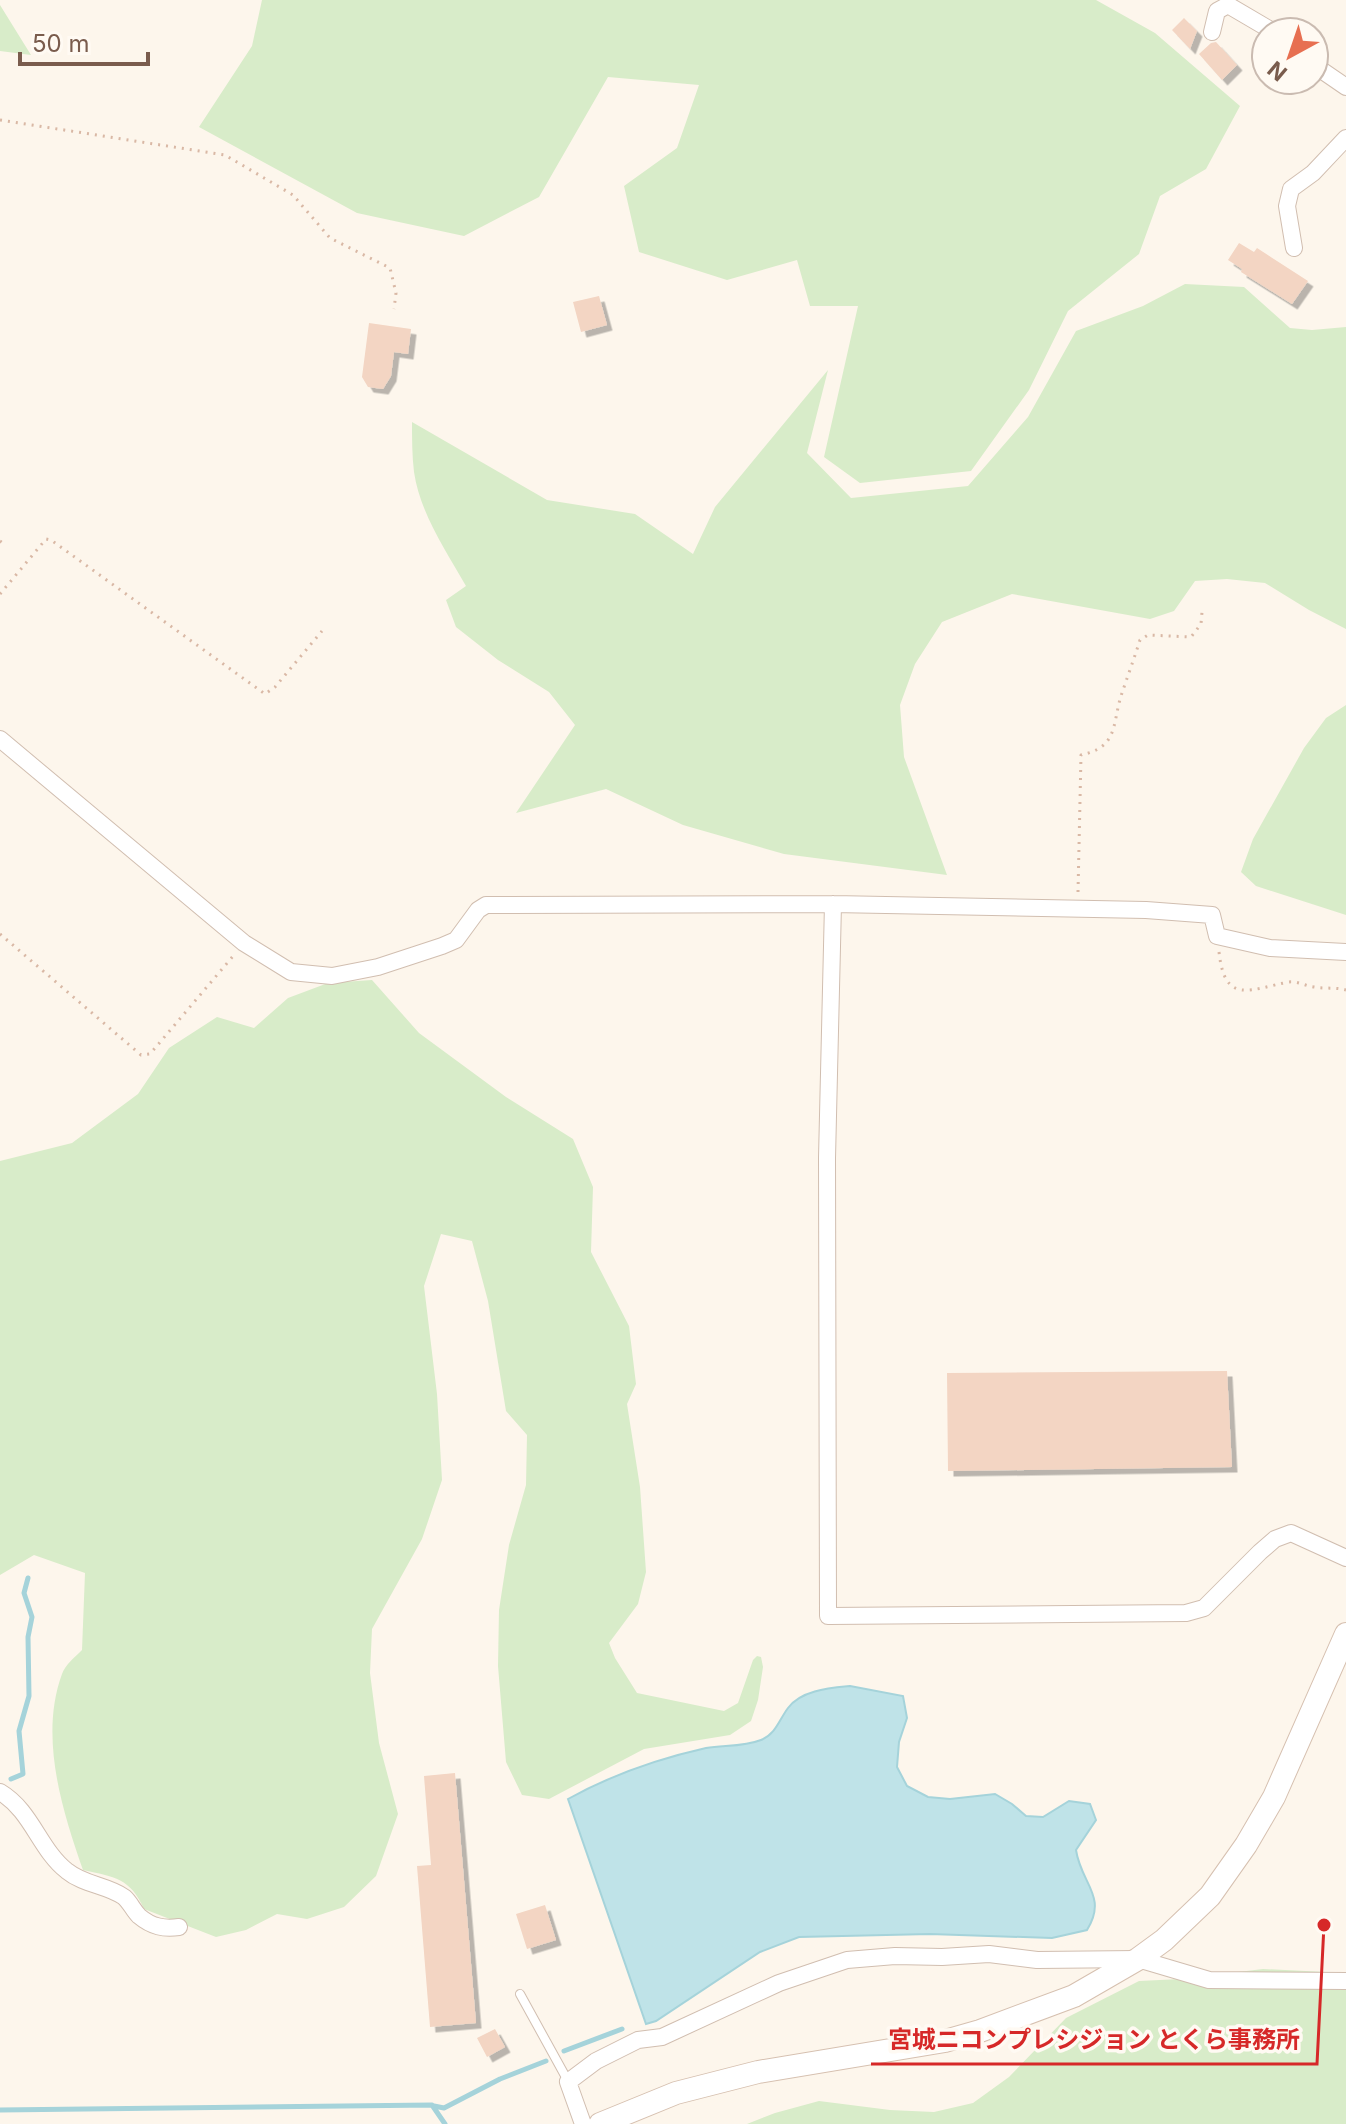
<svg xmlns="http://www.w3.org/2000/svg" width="1346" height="2124" font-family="Inter,'Noto Sans JP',sans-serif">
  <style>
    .green { fill: #d8ecc9 }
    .water { fill: #bfe3e8; stroke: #a5d3da; stroke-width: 2 }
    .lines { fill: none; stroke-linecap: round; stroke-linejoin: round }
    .stream { stroke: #a5d3da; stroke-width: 5 }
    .building { fill: #f3d5c3; filter: url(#shadow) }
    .lane-casing { stroke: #d1beb0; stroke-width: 10 }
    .street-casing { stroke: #d1beb0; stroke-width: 18 }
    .secondary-casing { stroke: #d6c0b0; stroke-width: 24 }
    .path { stroke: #d9b8a5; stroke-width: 3; stroke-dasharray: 2 6; stroke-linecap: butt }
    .lane { stroke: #fff; stroke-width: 8 }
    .street { stroke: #fff; stroke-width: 16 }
    .secondary { stroke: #fff; stroke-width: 22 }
    .leader { fill: none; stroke: #d62828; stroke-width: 3 }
    .callout-dot { fill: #d62828; stroke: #fffaf3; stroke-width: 3 }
    .callout-label { font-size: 24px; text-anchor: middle; font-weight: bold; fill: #d62828; stroke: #fffaf3; stroke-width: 7; stroke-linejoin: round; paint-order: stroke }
  </style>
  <defs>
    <filter id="shadow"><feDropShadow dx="5.5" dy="5.5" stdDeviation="0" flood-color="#0004"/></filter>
  </defs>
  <rect width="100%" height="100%" fill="#fdf6ec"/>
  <!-- green -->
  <path class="green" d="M262,0H1096L1155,33L1240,106L1206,169L1160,196L1139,254L1068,311L1029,390L971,471L860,483L824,457L858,306H810L797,260L727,280L639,252L624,186L677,148L699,85L608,77L539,197L464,236L357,213L199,127L252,46Z
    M0,5L31,55L0,51Z
    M1185,284L1244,287L1290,328L1312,330L1346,327V629L1309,610L1265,583L1227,579L1195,581L1174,611L1150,619L1012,594L942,622L915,664L900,705L904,757L947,875L784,854L683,825L606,789L516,813L575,725L549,692L498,660L456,627L446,600L466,586C446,551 420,513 414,472C412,456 412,438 412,422L547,500L635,514L693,554L715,507L828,370L807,453L851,498L968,486L1028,417L1076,331L1143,306Z
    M1346,705V915L1256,886L1241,872L1253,839L1304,748L1326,718Z
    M372,980L419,1033L506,1097L573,1139L593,1187L591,1252L629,1326L636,1384L627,1404L640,1487L646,1572L638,1604L609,1643L615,1658L637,1693L724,1711L738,1703L753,1660L757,1656L761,1657L763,1667L758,1700L751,1721L730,1735L644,1749L549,1799L522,1795L506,1762L498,1666L499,1610L509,1545L526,1485L527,1435L506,1411L488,1301L472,1241L441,1234L424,1286L437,1394L442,1480L422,1539L372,1629L370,1673L379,1743L398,1814L376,1876L344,1907L307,1919L277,1914L246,1930L216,1937L144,1909C130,1878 115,1877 83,1870C62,1810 39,1737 62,1674C65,1665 75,1657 82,1650L85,1573L34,1555L0,1575V1161L72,1143L138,1094L169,1048L217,1017L254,1028L288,998L328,983Z
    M1263,1969L1346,1973V2124H747L775,2113L819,2101L890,2110L934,2112L973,2103L1009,2077L1066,2018L1139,1981L1181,1979Z"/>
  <!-- water -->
  <path class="water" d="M850,1686L903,1696L907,1718L899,1742L897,1767L907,1786L928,1797L950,1799L995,1794L1012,1804L1026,1816L1043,1817L1069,1801L1090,1804L1096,1820L1076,1850C1081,1884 1108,1896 1087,1930L1052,1938L930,1934L799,1937L760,1952L656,2021L646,2024L568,1799C613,1774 657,1759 706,1748C725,1745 743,1747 761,1740C776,1734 779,1720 788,1708C801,1690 830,1688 850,1686Z"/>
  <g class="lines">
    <!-- stream -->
    <path class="stream" d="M11,1779L23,1774L19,1731L29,1696L28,1637L32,1617L24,1593L28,1578
      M564,2051L622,2029
      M434,2106L444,2108L500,2079L546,2061
      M0,2110L432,2105L445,2124"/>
  </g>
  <!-- building -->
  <path class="building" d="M1184,18L1197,31L1190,49L1172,30Z
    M1216,42L1237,65L1222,80L1199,54L1211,43Z
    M1239,243L1254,252L1257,248L1308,281L1292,304L1241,272L1242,269L1228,260Z
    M599,296L607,325L581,332L573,302Z
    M369,323L411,329L408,354L394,352L391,376L383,389L368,387L362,377Z
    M1227,1371L1232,1467L948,1471L947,1373Z
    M455,1773L476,2023L430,2027L417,1866L431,1865L424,1776Z
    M545,1905L556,1940L527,1949L516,1914Z
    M495,2029L505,2047L487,2057L477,2038Z"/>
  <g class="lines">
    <!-- lane casing -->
    <g class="lane-casing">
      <path id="lane" d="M520,1994L568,2081"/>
    </g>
    <!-- street casing -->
    <g class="street-casing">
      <path id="street" d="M1212,32L1217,11L1228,5L1274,32
        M1314,65L1346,87
        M1294,248L1287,206L1291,189L1313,173L1346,138
        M0,739L244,943L291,972L332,976L378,967L442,946L456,940L478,910L486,905L833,904L1146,910L1212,915L1217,936L1270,948L1346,952
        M833,904L827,1158L828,1616L1186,1613L1204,1608L1260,1552L1275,1539L1291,1533L1346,1558
        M0,1792C32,1811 39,1849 67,1871C84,1885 107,1885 124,1897C130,1902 133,1910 139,1916C152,1927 164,1929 179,1927
        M583,2124L568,2082L596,2061L638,2040L662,2037L779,1983L847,1960L895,1956L942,1957L989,1954L1037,1960L1138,1959L1209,1980L1346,1981"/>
    </g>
    <!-- secondary casing -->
    <g class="secondary-casing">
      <path id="secondary" d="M600,2124L676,2093L758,2072L945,2041L980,2031L1074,1996L1138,1959L1164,1940L1210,1896L1246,1845L1274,1797L1346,1634"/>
    </g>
    <!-- path -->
    <path class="path" d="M0,120L225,155L293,195L330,238L390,268L396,293L394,309
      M0,541L5,545
      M0,594L46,539L51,540L265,694L275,687L322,631
      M1078,892L1081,755C1118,747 1112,726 1121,696C1127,678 1134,659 1140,640L1148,635L1191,637L1201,624L1202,612
      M0,934L141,1055L150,1054L234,955
      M1219,952C1225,1006 1250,989 1289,982C1298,981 1305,986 1314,987C1325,989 1335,987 1346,990"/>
    <!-- lane -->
    <use href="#lane" class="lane"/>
    <!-- street -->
    <use href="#street" class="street"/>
    <!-- secondary -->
    <use href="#secondary" class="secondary"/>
  </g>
  <!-- callouts -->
  <path class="leader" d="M1324 1925L1317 2064H871"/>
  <circle class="callout-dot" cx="1324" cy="1925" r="8"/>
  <g class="callout-label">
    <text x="1094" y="2048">宮城ニコンプレシジョン とくら事務所</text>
  </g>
  <!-- north arrow -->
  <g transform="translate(1290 56) rotate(220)"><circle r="38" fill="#fffaf3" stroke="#cabbb1" stroke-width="2"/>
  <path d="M0-6L14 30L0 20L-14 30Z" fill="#e76f51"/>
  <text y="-12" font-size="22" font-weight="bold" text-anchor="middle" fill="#7a5c4d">N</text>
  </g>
  <!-- scale -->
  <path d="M20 52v12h128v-12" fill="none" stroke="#7a5c4d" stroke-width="4"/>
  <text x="32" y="52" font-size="24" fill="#7a5c4d" stroke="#fffaf3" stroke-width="6" paint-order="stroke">50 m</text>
</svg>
